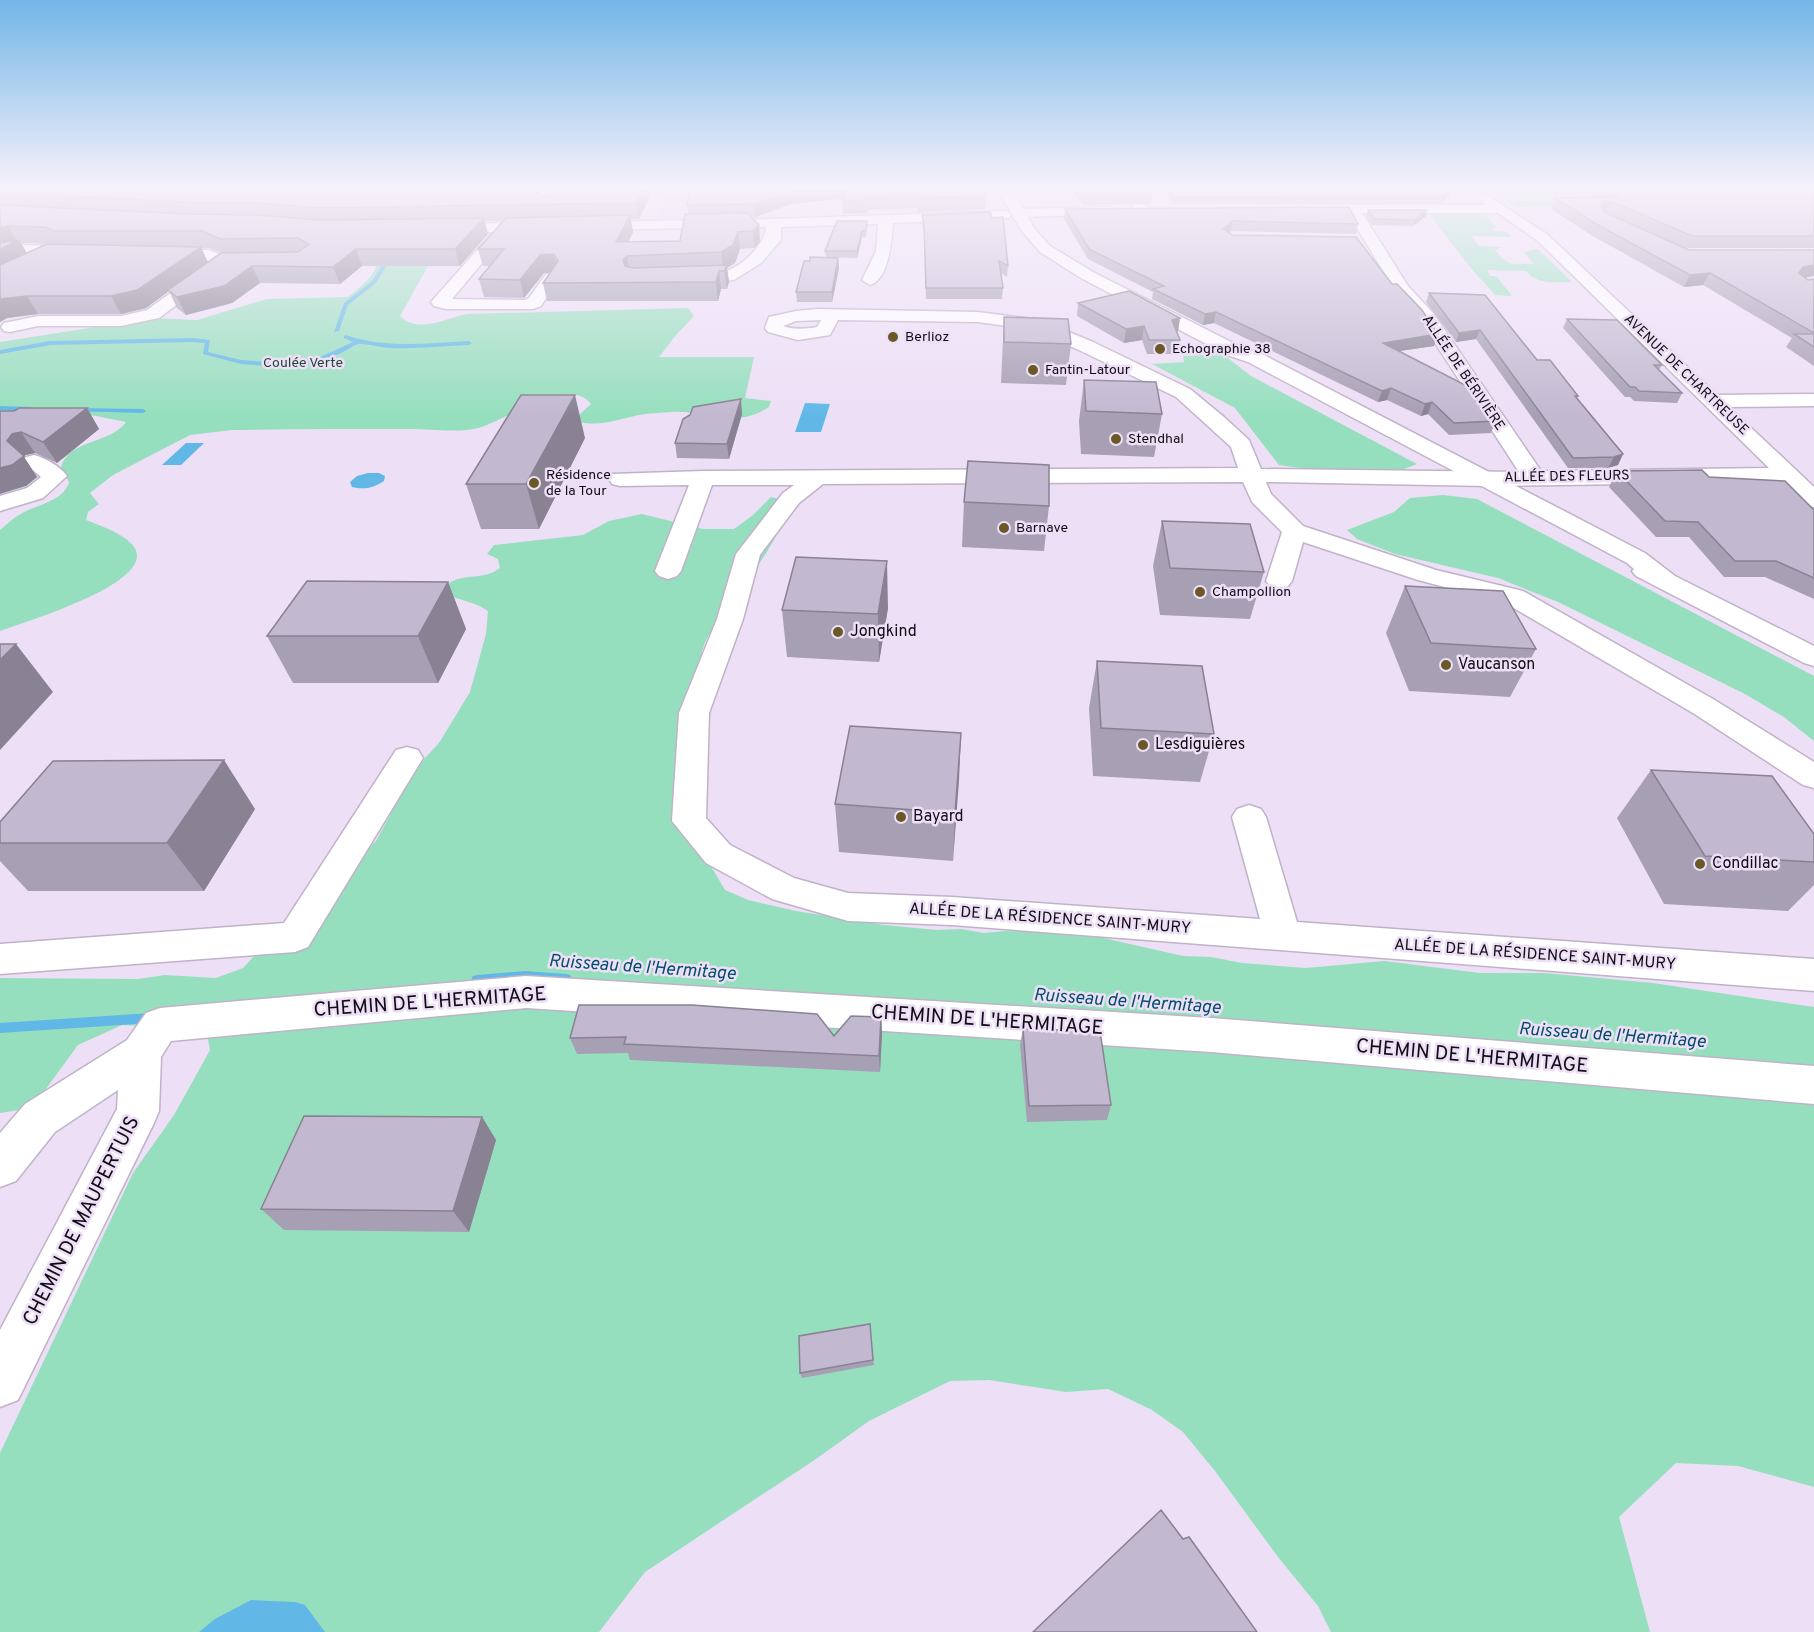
<svg xmlns="http://www.w3.org/2000/svg" width="1814" height="1632" font-family="Overpass,sans-serif">
  <style>
    .built { fill: #e4d1ef }
    .green { fill: #96dfbe }
    .water { fill: #61b8e6 }
    .lines { fill: none; stroke-linecap: round; stroke-linejoin: round }
    .stream { fill: #61b8e6; fill-rule: evenodd }
    .minor-casing { stroke: #c0b2c8; stroke-width: 3 }
    .major-casing { stroke: #c0b2c8; stroke-width: 3 }
    .minor { fill: #fff; fill-rule: evenodd }
    .major { fill: #fff; fill-rule: evenodd }
    .wall { fill: #a79fb4; fill-rule: evenodd }
    .shaded-wall { fill: #888292 }
    .building { fill: #c2b9d1; stroke: #888292; stroke-width: 1.5 }
    .poi-dot { fill: #6a5826; stroke: #eddff6; stroke-width: 2 }
    .labels { text-anchor: middle; dominant-baseline: central; stroke-width: 5; stroke-linejoin: round; paint-order: stroke }
    .far-poi-label { font-size: 14px; fill: #110c14; stroke: #eddff6; text-anchor: start }
    .far-park-label { font-size: 14px; fill: #1f4837; stroke: #eddff6 }
    .far-street-label { font-size: 14px; fill: #110c14; stroke: #eddff6 }
    .poi-label { font-size: 16px; fill: #110c14; stroke: #eddff6; text-anchor: start }
    .street-label { font-size: 16px; fill: #110c14; stroke: #eddff6 }
    .water-label { font-size: 18px; font-style: italic; fill: #034e6d; stroke: #eddff6 }
    .near-street-label { font-size: 20px; fill: #110c14; stroke: #eddff6 }
  </style>
  <rect width="100%" height="100%" fill="#eddff6"/>
  <!-- built -->
  <path class="built" d="M655,188H789L772,221L653,222L664,201L652,197Z"/>
  <!-- green -->
  <path class="green" d="M1487,188H1814V203L1517,207Z
    M1427,211L1491,213L1485,214L1497,228L1490,230L1508,232L1511,237L1471,236L1479,246L1502,247L1495,250C1509,268 1513,263 1534,264L1524,252L1538,249L1572,282C1554,282 1537,285 1526,271L1487,270L1490,276H1496L1512,296L1495,295L1470,267Z
    M378,260L428,266L400,316C419,335 447,317 468,314L688,308L694,316L676,335L659,357H754L745,398L771,401L769,407C733,430 709,410 671,412C661,413 649,413 639,415C619,419 600,427 580,422L578,416L591,404C569,374 503,422 478,428C460,433 429,429 410,429C351,429 291,429 232,430L190,435L113,475L90,493L99,504L88,512L86,520C99,525 137,538 137,555C138,588 27,621 0,631V530C6,525 12,519 19,515C34,505 64,502 69,482L61,467C69,439 111,444 126,422L91,415L0,417V342L153,318L197,320L267,299L348,297C360,288 376,275 378,260Z
    M1223,354L1251,376L1417,464L1404,469H1306L1279,465L1235,408L1152,364L1184,362L1183,356Z
    M1443,495L1477,499L1814,676V741L1784,717L1745,694L1558,602L1498,578L1395,554L1357,539L1347,530L1394,512L1410,498Z
    M771,497L790,502C778,545 745,581 721,619C717,625 711,631 707,638C701,650 699,665 697,679L699,846L725,890L748,900L796,911L884,925L937,930L961,929L984,933L1006,931L1077,932L1183,956L1211,957L1242,963L1306,968L1384,961L1480,973H1544L1653,983L1814,1007V1487L1738,1466L1676,1463L1619,1517L1650,1632H1331L1318,1606L1278,1557L1215,1471L1183,1432L1152,1410L1108,1389L1066,1392L989,1380L950,1381L869,1421L816,1459L645,1572L599,1632H0V1453L133,1173L174,1115L210,1050L206,1029L122,1025L78,1045L32,1108L0,1113V978L138,979L165,975L216,978L243,968L267,942L323,893L376,841L401,795L425,758L439,743L470,692L486,634L488,611C475,602 462,601 448,595L446,585C466,571 481,582 500,568L498,559L487,554L494,545L583,535L609,521L642,514L703,529H734L753,515Z"/>
  <!-- water -->
  <path class="water" d="M805,403L830,404L821,432H795Z
    M186,443H204L181,465H162Z
    M368,473H379L385,476L384,481C373,488 365,490 352,487L350,482L357,476Z
    M251,1600L295,1602L305,1605L325,1632H199L215,1619Z"/>
  <g class="lines">
    <!-- stream -->
    <path class="stream" d="M389,254L393,255L376,283L348,305L339,331L334,332L344,303L372,281Z
      M346,335C387,349 426,343 469,341L472,343L469,345C443,346 416,349 390,348C381,348 364,343 358,344C352,346 346,351 341,353C327,359 297,371 283,365L320,357L353,342L344,338V336Z
      M192,338L210,340L208,352L241,360L269,362L272,364L269,366L241,364L203,354L205,343L192,342L50,345L0,354V350L50,341Z
      M0,406L31,407L34,409L31,411L0,410Z
      M72,408L143,409L146,411L143,413L74,411L71,409Z
      M525,971L566,974L570,975L572,979L570,983L566,984L525,981L477,985L473,984L471,980L473,976L477,975Z
      M151,1013L155,1014L157,1018L155,1022L151,1023L0,1033V1023Z"/>
    <!-- minor casing -->
    <g class="minor-casing">
      <path id="minor" d="M1115,188H1129L1151,210L1149,213H1139Z
        M528,190H558L565,194L552,209L547,210L540,206L547,198L523,197L521,194Z
        M1484,193L1548,235L1717,395L1814,394V406L1729,407L1814,487V507L1806,505L1784,483L1769,482L1487,486L1266,482L1271,494L1303,526L1436,570L1523,591L1713,699L1814,762V788L1803,785L1693,713L1505,603L1418,580L1303,542L1292,581L1288,586L1279,589L1270,586L1266,581L1282,532L1252,502L1243,482L823,484L799,503L760,555L743,619L709,713L706,818L730,845L794,878L848,893L952,897L1260,919L1232,817L1237,809L1249,805L1261,809L1266,817L1297,922L1814,959V991L952,925L848,921L772,899L706,863L672,821L679,713L717,619L736,554L783,493L794,485H712L681,571L677,576L668,579L659,576L655,571L689,485L620,486L612,484L609,479L612,474L703,471L1238,468L1231,447L1176,397L1079,350L1030,329L978,322L838,320L830,335L798,340L768,332L765,328L769,317L796,311L817,309L978,312L1040,320L1093,342L1190,389L1224,417L1249,440L1261,469L1519,472L1420,320L1394,289L1348,213H1306L1299,209L1306,205H1486L1477,197ZM1362,213H1498L1538,241L1769,468L1541,471L1433,313L1408,286ZM821,320L817,327C805,329 794,330 783,326L796,321Z
        M1110,207L1117,211L1115,214L1019,217L1012,213L1019,209Z
        M1004,211L1009,212L1011,215L1009,218L893,223C892,239 889,280 870,285L862,280L876,251L878,224L781,227V240L761,263L734,280L685,284L679,282L677,279L679,276C693,272 708,275 722,272C740,269 765,245 766,227L509,231L452,299L525,300L529,298L546,274H558L560,277L541,306L533,309H446L434,306L431,302L493,232L437,231L435,228L437,225L442,224L774,219Z
        M18,245L54,246L63,250L83,252L85,255L77,260H59L50,256L18,255L0,259V249Z
        M161,250H209L227,258L258,257L266,262L258,267L224,268L206,260L155,258L153,255Z
        M210,267L218,272L216,275L159,318L121,326H38L10,332L4,331L1,327L4,323L38,316H121L147,310L204,269Z
        M34,455C45,458 60,466 67,476L43,498L0,511V496L27,488L41,477L23,462L26,457Z
        M407,747L418,750L423,758L308,947L295,952L0,974V944L284,923L396,750Z
        M526,976L1211,1018L1814,1066V1104L1211,1052L526,1008L171,1041L161,1057L159,1111L153,1125L18,1400L0,1407V1330L117,1109L118,1090L55,1132L16,1181L0,1187V1133L25,1104L127,1040L146,1013L160,1008Z"/>
    </g>
    <!-- major casing -->
    <g class="major-casing">
      <path id="major" d="M997,188H1011L1034,228L1050,246L1093,272L1241,347L1262,354L1645,553L1675,576L1814,646V666L1804,663L1636,576L1632,571L1634,569L1627,563L1248,362L1227,355L1081,278L1040,252L1021,230Z"/>
    </g>
    <!-- minor -->
    <use href="#minor" class="minor"/>
    <!-- major -->
    <use href="#major" class="major"/>
  </g>
  <!-- wall -->
  <path class="wall" d="M0,188H654L639,219H630L633,232L628,242L680,241L689,214L687,205L690,188L986,196L985,209L918,212L917,208L868,210V213L843,214L842,201L843,198L791,204L755,217H752L759,225L760,242L754,248L740,249L735,263L727,268L729,282L727,289H721L718,301H547L543,283L550,272L544,273L524,298L484,297L479,279L490,266H483L478,249L503,221H484L488,234L460,266H362L340,284L260,283L232,303L186,315L177,308L169,291L146,308L121,314H38L7,318L0,322ZM539,188H557L550,195L542,196L541,195ZM21,243L54,244H56L27,253ZM201,248H209L221,253L208,262Z
    M1069,188H1130L1152,193L1151,204L1083,205Z
    M1162,188H1449V196L1441,203L1173,204Z
    M1588,188H1814V248H1686L1605,212L1689,250L1814,276L1805,278L1808,280L1814,279V366L1786,347L1792,338L1703,285L1684,287L1591,235L1551,209L1555,198H1593L1595,194Z
    M1065,209L1358,224L1356,234L1231,231L1229,233L1434,346L1399,351L1496,421L1491,433L1449,435L1428,414L1421,416L1387,400L1378,402L1214,323L1203,325L1152,299L1153,292L1088,259L1064,219Z
    M1368,210L1426,216L1413,226L1372,225L1366,216Z
    M922,215L1008,266L1007,277L1001,273L1003,288L1002,299H926L924,233L922,224Z
    M867,221L866,237H862L857,258L826,257L825,251Z
    M838,258L839,268L832,302H797L796,292Z
    M1429,293L1537,360L1578,396L1577,398L1623,454L1618,465L1608,468H1568L1476,339L1456,342L1426,302Z
    M1078,303L1180,318L1178,331L1176,332L1180,340L1177,354H1147L1142,340L1124,343L1077,316Z
    M1004,317L1071,344L1066,385L1001,383Z
    M1567,319L1662,365L1659,370L1682,393L1677,403L1634,401L1630,397H1625L1563,328Z
    M1084,380L1162,414L1154,457L1081,454L1079,421Z
    M87,408L99,429L57,463L35,453L25,455L24,457L37,477L26,486L14,411Z
    M742,414L729,459L677,458L675,443Z
    M585,438L539,529H481L466,484Z
    M1617,471L1709,477L1814,510V599L1765,577H1724L1689,537H1656L1609,487Z
    M964,502L1049,506L1044,551L962,547Z
    M1162,521L1264,572L1250,619L1160,615L1153,566Z
    M448,582L466,629L438,683H293L267,636Z
    M1405,586L1536,649L1510,697L1409,691L1386,633Z
    M888,608L879,662L787,657L782,610Z
    M1097,661L1214,734L1200,782L1093,776L1089,708Z
    M961,733L953,861L839,852L835,804Z
    M1651,770L1814,834V885L1788,911L1664,904L1617,818Z
    M255,809L204,891H28L0,861V822Z
    M881,1017L882,1033L880,1072L630,1060L628,1053L577,1054L570,1038L834,1036Z
    M1023,1029L1111,1105L1107,1120L1027,1122L1020,1045Z
    M482,1117L496,1140L469,1232L284,1230L261,1209Z
    M870,1324L874,1365L802,1378L800,1373Z"/>
  <!-- shaded-wall -->
  <path class="shaded-wall" d="M536,188H539L542,200L534,191Z
    M644,188H654L639,219L636,203Z
    M820,188H849L850,198L791,204L755,217L754,204L790,191Z
    M1451,189L1449,196L1441,203L1443,196Z
    M1611,201L1606,212L1600,213L1601,206L1604,202Z
    M1427,210L1426,216L1413,226L1415,220Z
    M630,215L633,232L620,259L616,242Z
    M484,218L488,234L460,266L455,249Z
    M1233,221L1231,231L1221,239L1223,229Z
    M759,225L760,242L754,248L753,231Z
    M8,226L17,242L19,240L29,257L0,271V228Z
    M862,231V237L857,258V251Z
    M738,232L740,249L735,263L727,268L729,282L727,289L721,252Z
    M201,247L208,263L168,290L169,291L146,308L121,314L111,296Z
    M356,249L362,266L340,284L333,267Z
    M554,254L558,272L544,273L524,298L520,280L540,255Z
    M627,256L630,274L626,278L623,260Z
    M838,258L839,268L832,302V292Z
    M1814,265V276L1796,279L1803,267Z
    M252,266L260,283L232,303L186,315L177,297Z
    M719,271L721,289L718,301L716,282Z
    M1710,273L1703,285L1684,287L1690,275Z
    M27,296L38,314L7,318L0,322V299Z
    M1216,312L1214,323L1203,325L1205,314Z
    M1180,318L1178,331L1169,334L1172,320Z
    M1144,326L1142,340L1124,343L1126,329Z
    M1480,330L1476,339L1456,342L1459,333Z
    M1438,334L1434,346L1379,354L1383,343Z
    M1391,388L1387,400L1378,402L1382,391Z
    M575,395L585,438L539,529L526,484Z
    M741,399L742,414L729,459L727,444Z
    M1432,402L1428,414L1421,416L1425,404Z
    M87,408L99,429L57,463L43,442Z
    M21,432L35,453L25,455L24,457L37,477L26,486L0,494V468L7,441L12,434Z
    M1623,454L1618,465L1608,468L1614,457Z
    M887,561L888,608L879,662L878,614Z
    M448,582L466,629L438,683L418,636Z
    M16,644L53,692L0,750V660Z
    M961,733L959,781L953,861L955,813Z
    M224,760L255,809L204,891L167,843Z
    M881,1017L882,1033L880,1072L879,1056Z
    M482,1117L496,1140L469,1232L453,1211Z"/>
  <!-- building -->
  <path class="building" d="M0,188H536L534,191L542,196L550,195L557,188H644L636,203L320,208L259,203L187,202L0,193Z
    M690,188H820L790,191L754,204L687,205Z
    M848,188H983L986,196L919,198L917,195L867,197V200L842,201Z
    M1079,188H1130L1152,193L1084,194Z
    M1168,188H1449L1451,189L1443,196L1174,197Z
    M1597,188H1814V236H1692L1611,201L1604,202L1601,206L1604,212L1689,250H1814V265L1803,267L1799,273L1808,280L1814,279V333L1710,273L1690,275L1596,224L1555,198L1619,197Z
    M0,205L187,214L258,215L320,220L484,218L455,249H356L333,267L252,266L224,286L177,297L168,290L221,253L298,252L309,244L298,238L220,239L202,231H55L45,227L8,226L0,228Z
    M1349,207L1358,224L1233,221L1223,229L1233,235L1356,237L1392,284H1397L1422,310L1438,334L1383,343L1475,390L1496,421L1454,423L1432,402L1425,404L1391,388L1382,391L1216,312L1205,314L1153,289L1164,286L1089,249L1065,209Z
    M1368,210H1427L1415,220L1374,219Z
    M990,212L992,218L1003,217L1008,266L999,261L1003,288H926L924,223L922,215Z
    M748,213L759,225L753,231L738,232L733,245L721,252L627,256L623,260L625,266L633,268L727,265L724,271H719L716,282L543,283L558,261L554,254L540,255L520,280L479,279L504,249H478L506,218L630,215L616,242L680,241L685,214Z
    M837,221H867L866,231H862L857,251H825Z
    M19,240L0,249V243Z
    M47,244L201,247L137,290L111,296H27L0,299V265Z
    M810,257L838,258L832,292H796L804,261H810Z
    M1129,291L1180,318L1172,320L1180,340H1149L1144,326L1126,329L1078,303Z
    M1429,293L1485,295L1537,360H1550L1578,396H1575L1623,454L1614,457L1573,458L1480,330L1459,333Z
    M1004,317L1068,319L1071,344L1004,342Z
    M1567,319L1617,320L1662,365H1654L1682,393L1639,391L1635,387H1630Z
    M1794,334H1814V347Z
    M1084,380L1156,382L1162,414L1086,411Z
    M521,395H575L526,484H466Z
    M741,399L727,444L675,443L683,419L690,415L693,407Z
    M19,408H87L43,442L21,432L12,434L7,441L24,456L12,465L0,468V411H14Z
    M968,461L1049,465V506L964,502Z
    M1702,470L1709,477L1785,481L1814,510V578L1776,561H1735L1698,522L1665,521L1617,471Z
    M1162,521L1250,524L1264,572L1170,568Z
    M796,557L887,561L878,614L782,610Z
    M307,581L448,582L418,636H267Z
    M1405,586L1503,591L1536,649L1431,643Z
    M0,644H16L0,660Z
    M1097,661L1202,666L1214,734L1101,728Z
    M850,726L961,733L955,813L835,804Z
    M224,760L167,843H0V822L53,761Z
    M1651,770L1772,776L1814,834V862L1705,856Z
    M579,1005H692L817,1014L834,1036L851,1016L881,1017L879,1056L624,1044L626,1037L570,1038Z
    M1023,1029L1100,1031L1111,1105L1029,1106Z
    M304,1116L482,1117L453,1211L261,1209Z
    M870,1324L873,1360L800,1373L799,1336Z
    M1161,1510L1183,1539L1189,1537L1257,1632H1033Z"/>
  <!-- sky -->
  <linearGradient id="sky" x2="0" y2="1"><stop stop-color="#72b6e7"/><stop offset="0.45" stop-color="#f7f1fb"/><stop offset="1" stop-color="#f7f1fb" stop-opacity="0"/></linearGradient>
  <rect width="1814" height="416" fill="url(#sky)"/>
  <!-- markers -->
  <g class="poi-dot">
    <circle cx="893" cy="337" r="6"/>
    <circle cx="1160" cy="349" r="6"/>
    <circle cx="1033" cy="370" r="6"/>
    <circle cx="1116" cy="439" r="6"/>
    <circle cx="534" cy="483" r="6"/>
    <circle cx="1004" cy="528" r="6"/>
    <circle cx="1200" cy="592" r="6"/>
    <circle cx="838" cy="632" r="6"/>
    <circle cx="1446" cy="665" r="6"/>
    <circle cx="1143" cy="745" r="6"/>
    <circle cx="901" cy="817" r="6"/>
    <circle cx="1700" cy="864" r="6"/>
  </g>
  <g class="labels">
    <!-- far-poi labels -->
    <g class="far-poi-label">
      <text x="905" y="337">Berlioz</text>
      <text x="1172" y="349">Echographie 38</text>
      <text x="1045" y="370">Fantin-Latour</text>
      <text x="1128" y="439">Stendhal</text>
      <text x="546" y="475">Résidence<tspan x="546" dy="16">de la Tour</tspan></text>
      <text x="1016" y="528">Barnave</text>
      <text x="1212" y="592">Champollion</text>
    </g>
    <!-- far-park labels -->
    <g class="far-park-label">
      <text x="303" y="363">Coulée Verte</text>
    </g>
    <!-- far-street labels -->
    <g class="far-street-label">
      <text transform="translate(1463 373) rotate(56)">ALLÉE DE BÉRIVIÈRE</text>
      <text transform="translate(1686 375) rotate(44)">AVENUE DE CHARTREUSE</text>
      <text transform="translate(1567 477) rotate(-1)">ALLÉE DES FLEURS</text>
    </g>
    <!-- poi labels -->
    <g class="poi-label">
      <text x="850" y="632">Jongkind</text>
      <text x="1458" y="665">Vaucanson</text>
      <text x="1155" y="745">Lesdiguières</text>
      <text x="913" y="817">Bayard</text>
      <text x="1712" y="864">Condillac</text>
    </g>
    <!-- street labels -->
    <g class="street-label">
      <text transform="translate(1050 919) rotate(4)">ALLÉE DE LA RÉSIDENCE SAINT-MURY</text>
      <text transform="translate(1535 955) rotate(4)">ALLÉE DE LA RÉSIDENCE SAINT-MURY</text>
    </g>
    <!-- water labels -->
    <g class="water-label">
      <text transform="translate(642 968) rotate(4)">Ruisseau de l'Hermitage</text>
      <text transform="translate(1127 1002) rotate(4)">Ruisseau de l'Hermitage</text>
      <text transform="translate(1612 1036) rotate(4)">Ruisseau de l'Hermitage</text>
    </g>
    <!-- near-street labels -->
    <g class="near-street-label">
      <text transform="translate(430 1003) rotate(-4)">CHEMIN DE L'HERMITAGE</text>
      <text transform="translate(987 1021) rotate(4)">CHEMIN DE L'HERMITAGE</text>
      <text transform="translate(1472 1057) rotate(5)">CHEMIN DE L'HERMITAGE</text>
      <text transform="translate(82 1221) rotate(-63)">CHEMIN DE MAUPERTUIS</text>
    </g>
  </g>
</svg>
